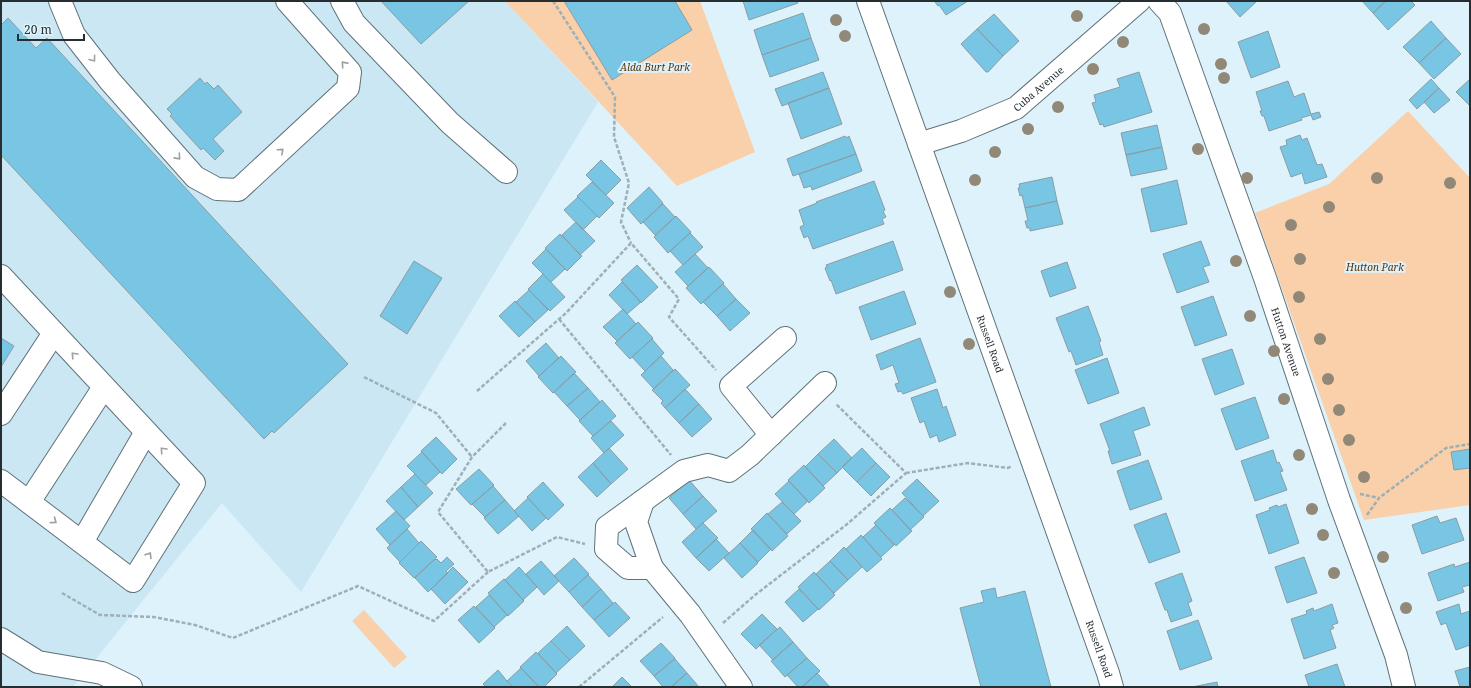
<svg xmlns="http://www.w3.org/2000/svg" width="1471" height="688" font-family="'Noto Serif',serif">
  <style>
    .built { fill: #cae7f3 }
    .green { fill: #f9d0aa }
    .building { fill: #78c6e4; stroke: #8a9da5 }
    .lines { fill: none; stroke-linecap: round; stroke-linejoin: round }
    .minor-casing { stroke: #607279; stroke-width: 24 }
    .path { stroke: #9fafb6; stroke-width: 2.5; stroke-dasharray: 4 2; stroke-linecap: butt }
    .minor { stroke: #fff; stroke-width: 22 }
    .tree { fill: #928877 }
    .oneway { stroke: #9da1a2 }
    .labels { text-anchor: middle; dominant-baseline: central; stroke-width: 4; stroke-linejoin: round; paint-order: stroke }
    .park-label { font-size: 10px; font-style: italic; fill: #54320b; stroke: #ddf2fa }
    .street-label { font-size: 10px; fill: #262e31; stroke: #ddf2fa }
  </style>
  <rect width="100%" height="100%" fill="#ddf2fa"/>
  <!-- built -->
  <path class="built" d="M1,1H505L598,102L301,592L222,503L73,687H1Z"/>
  <!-- green -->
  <path class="green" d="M505,1H700L755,152L677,186Z
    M1408,111L1470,178V505L1364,520L1255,213L1329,184Z
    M364,610L407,657L394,668L352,621Z"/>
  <!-- building -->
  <path class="building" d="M381,1H469L421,44Z
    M564,1H675L692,30L612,80Z
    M743,1H797L798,3L749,20Z
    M937,1H968L946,15L939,5L938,6L935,2Z
    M1226,1H1257L1240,17Z
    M1362,1H1386L1373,13Z
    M1386,1H1411L1415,5L1388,30L1373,13Z
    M803,13L811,38L762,55L754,30Z
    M994,14L1019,41L1003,56L977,29Z
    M8,18L36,48L47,38L348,364L274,433L272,431L264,439L1,155V25Z
    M1431,21L1446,38L1419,63L1403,47Z
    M977,29L1003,56L988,72H986L961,44Z
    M1268,31L1280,67L1251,78L1238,42Z
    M811,38L819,60L770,77L762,55Z
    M1446,38L1461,54L1434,79L1419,63Z
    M823,72L829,88L782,106L775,89Z
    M1139,72L1152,112L1104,127L1103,124L1100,125L1092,103L1096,102L1094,95L1120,87L1117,79Z
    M200,78L205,84L207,82L214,89L218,85L242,112L213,139L224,151L215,160L203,148L201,150L170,116L172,114L167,109Z
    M1431,79L1439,88L1417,109L1409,100Z
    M1470,79V106L1456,92Z
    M1288,81L1294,97L1304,93L1311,114L1319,112L1321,117L1313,120L1311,115L1301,118L1302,120L1269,131L1264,116H1262L1260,111H1262L1256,92Z
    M829,88L842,124L801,139L788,103Z
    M1439,88L1450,100L1434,113L1424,102Z
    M1157,125L1162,147L1126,155L1121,133Z
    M1300,135L1302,140L1307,138L1317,165L1322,164L1327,177L1305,184L1302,173L1291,177L1280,147L1287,145L1286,140Z
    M845,136L846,138L849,136L856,154L793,176L787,159Z
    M1162,147L1167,169L1131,176L1126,155Z
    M856,154L862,171L812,190L811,186L804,188L799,174Z
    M601,160L621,180L606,195L586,175Z
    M1052,177L1057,201L1025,208L1022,195L1020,196L1018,188H1020L1019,184Z
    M1177,180L1187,224L1151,232L1141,189Z
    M874,181L885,210L883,211L886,217L882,219L884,224L813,249L808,236L804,238L800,227L804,225L799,210L817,203L816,202Z
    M592,182L614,203L599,218L577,196Z
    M649,187L663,203L641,224L627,208Z
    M578,197L597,216L583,230L564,210Z
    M1057,201L1063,224L1030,231V228H1027L1025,221H1028L1025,208Z
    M663,204L675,217L655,235L643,222Z
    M676,216L691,232L668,253L654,237Z
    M576,222L595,241L580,255L562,235Z
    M690,233L703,247L683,265L670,251Z
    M560,234L582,256L567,271L545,248Z
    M893,241L903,270L836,294L831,280L830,281L825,268L827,267L826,265Z
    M1201,241L1210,265L1203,267L1209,282L1177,293L1163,254Z
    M546,249L565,269L551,282L532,263Z
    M695,254L708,268L688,286L675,272Z
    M414,261L442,278L407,334L380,316Z
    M1067,262L1076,288L1050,297L1041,271Z
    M637,265L658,287L641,303L621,280Z
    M709,267L724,283L701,304L686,288Z
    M543,274L565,297L550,311L528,289Z
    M622,282L641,302L627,314L609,295Z
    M723,284L736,299L717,316L703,302Z
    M529,290L548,310L535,322L516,302Z
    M904,291L916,324L871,340L859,307Z
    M1213,296L1227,335L1195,346L1181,307Z
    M736,299L750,313L730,331L717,316Z
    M515,301L535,322L519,337L499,316Z
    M1088,306L1101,341L1099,342L1103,355L1076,365L1071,351L1069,352L1056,318Z
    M623,309L636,324L617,341L603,327Z
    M638,322L653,338L630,359L615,343Z
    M1,338L14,346L1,367Z
    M920,338L936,382L903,394L901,391L898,392L895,384L899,383L893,365L881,370L876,355Z
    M652,339L664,353L645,371L632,357Z
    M546,343L559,358L539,376L526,361Z
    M1232,349L1244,384L1215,395L1202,359Z
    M561,356L576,372L553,393L538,377Z
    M661,356L673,370L654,389L641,375Z
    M1107,358L1119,393L1088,404L1075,370Z
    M675,369L690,385L665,408L661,403L663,401L652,390Z
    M574,373L588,388L567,406L554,392Z
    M588,388L600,402L580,420L567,406Z
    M685,389L699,404L679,423L665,408Z
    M937,389L943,408L946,406L956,435L939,442L937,435L930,438L924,421L920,423L911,398Z
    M1255,397L1269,438L1236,450L1221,409Z
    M602,400L616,416L593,436L579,421Z
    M699,404L712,419L692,437L679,423Z
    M1144,407L1150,425L1133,431L1141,455L1112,464L1108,451H1110L1100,424Z
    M611,421L624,435L604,453L591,438Z
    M436,437L457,459L442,474L421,451Z
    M834,439L852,458L837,473L818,454Z
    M609,448L628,469L611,484L593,463Z
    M862,448L876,463L857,482L842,467Z
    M1470,449V468L1454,470L1451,452Z
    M1273,450L1277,463L1279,462L1283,471L1280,472L1287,490L1255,501L1241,461Z
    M422,452L440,472L426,485L407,466Z
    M818,454L837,473L823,486L805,467Z
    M1148,460L1162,499L1130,510L1117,471Z
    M593,463L611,484L597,497L578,477Z
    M876,463L890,477L871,496L857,482Z
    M804,465L825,488L809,503L788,480Z
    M479,469L494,485L471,505L456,489Z
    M415,474L433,493L418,507L401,487Z
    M917,479L939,501L923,516L902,493Z
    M689,480L703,496L683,514L669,498Z
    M789,481L808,501L794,514L775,494Z
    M543,482L564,505L548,520L527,497Z
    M493,486L505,500L485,517L472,504Z
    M401,487L418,507L404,520L386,501Z
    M703,496L717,511L696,529L683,514Z
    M528,498L546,518L532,531L514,511Z
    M905,498L924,517L910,530L892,510Z
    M505,500L519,516L498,534L484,518Z
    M782,502L801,521L787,534L768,514Z
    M1286,504L1299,543L1269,554L1256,515L1270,510L1269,508L1277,505L1278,507Z
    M890,508L912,531L896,546L874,523Z
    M396,511L410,526L390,545L376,529Z
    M767,513L788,536L772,551L751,529Z
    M1166,513L1180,552L1149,563L1134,525Z
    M1437,516L1440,523L1456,518L1464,540L1422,554L1412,525Z
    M703,523L718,538L696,558L682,542Z
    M876,525L894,545L881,557L863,537Z
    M407,529L419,543L400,562L387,548Z
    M753,530L771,549L758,562L740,543Z
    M861,535L882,559L867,572L846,549Z
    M716,539L729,553L709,571L696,558Z
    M421,541L437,557L414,578L399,563Z
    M740,543L758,563L742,578L724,558Z
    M844,547L862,567L848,580L830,561Z
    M447,557L454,564L446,571L448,573L428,592L415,578L435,559L436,560L437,559L441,563Z
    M1304,557L1317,593L1287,603L1275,567Z
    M574,558L589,574L569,592L554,576Z
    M541,561L559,581L544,595L526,574Z
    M830,561L848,580L834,593L816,574Z
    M1470,562V585L1462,587L1464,592L1438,601L1428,573L1454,564L1455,567Z
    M453,567L468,582L445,604L431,589Z
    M519,567L537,587L523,600L505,580Z
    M814,572L835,595L819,610L798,587Z
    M1182,573L1192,601L1188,603L1192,615L1171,622L1167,610H1165L1155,583Z
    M588,575L601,589L582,607L569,592Z
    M504,579L524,601L508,616L488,593Z
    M995,588L997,598L1025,591L1051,687H981L960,608L984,602L981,591Z
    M601,589L613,603L594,620L582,607Z
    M799,589L818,609L803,622L785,602Z
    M489,595L507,615L494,627L476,607Z
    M615,602L630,618L609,637L594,620Z
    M1332,604L1338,623L1332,625L1334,628L1330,630L1336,648L1304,659L1291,619L1307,614L1306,611L1313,608L1314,611Z
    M1459,604L1461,614L1470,611V645L1456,650L1446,623L1441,625L1436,612Z
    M474,606L495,628L479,643L458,620Z
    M762,614L777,629L756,649L741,634Z
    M1198,620L1212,659L1180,670L1167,631Z
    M567,626L585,646L570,660L551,641Z
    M780,627L793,642L773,660L759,645Z
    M551,641L570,660L556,673L538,653Z
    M793,642L807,658L785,677L771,661Z
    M661,643L675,658L654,676L640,661Z
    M536,652L557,674L544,687H539L520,667Z
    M807,658L820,671L802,687H798L787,675Z
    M675,659L687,673L671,687H663L654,676Z
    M1337,664L1345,687H1309L1305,675Z
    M1470,667V687H1460L1455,671Z
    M521,668L539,687H513L507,681Z
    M498,670L507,681L513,687H486L483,684Z
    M687,673L699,687H671Z
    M817,673L830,687H802Z
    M622,677L632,687H612Z
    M1217,682L1218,687H1192Z"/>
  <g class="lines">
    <!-- minor casing -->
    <g class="minor-casing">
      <g id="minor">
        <path d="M60,1L74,35L110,81L195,177L217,189L238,190L348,88L350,72L287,1"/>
        <path d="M342,1L354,23L450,123L506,172"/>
        <path id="s1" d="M868,1L1108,673L1112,687"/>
        <path id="s2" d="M1159,1L1170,13L1265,278L1339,500L1396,655L1404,687"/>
        <path id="s3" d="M919,144L961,131L1016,108L1139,1"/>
        <path d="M1,276L194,483L133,581L1,481"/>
        <path d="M1,414L54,333"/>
        <path d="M771,435L731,386L785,338"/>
        <path d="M643,501L636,522L652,568"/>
        <path d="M29,502L104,387"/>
        <path d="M82,542L146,432"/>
        <path d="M1,639L38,662L102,673L131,687"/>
        <path d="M741,687L690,614L652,568H628L606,549L607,527L684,471L708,465L729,471L750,455L825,383"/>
      </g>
    </g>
    <!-- path -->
    <path class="path" d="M553,1L615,97L614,137L629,183L621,222L631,243
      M559,319L671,455
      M364,377L436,413L472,457
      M477,391L566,313L631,243L679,299L669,317L716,370
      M506,423L472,457L438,512L488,572L557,537L585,544
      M906,473L968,463L1008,468L1012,466
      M1360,494L1379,498
      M1367,515L1379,498L1446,448L1470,444
      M62,593L100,615L154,617L195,625L233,638L358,586L434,621L488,572
      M723,623L755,595L846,525L906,473L836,404
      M579,687L663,617"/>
    <!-- minor -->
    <use href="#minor" class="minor"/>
  </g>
  <!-- trees -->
  <g class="tree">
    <circle cx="1077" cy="16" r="6"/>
    <circle cx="836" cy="20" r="6"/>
    <circle cx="1204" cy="29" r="6"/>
    <circle cx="845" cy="36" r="6"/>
    <circle cx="1123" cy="42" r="6"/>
    <circle cx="1221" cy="64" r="6"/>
    <circle cx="1093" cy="69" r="6"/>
    <circle cx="1224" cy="78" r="6"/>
    <circle cx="1058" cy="107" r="6"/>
    <circle cx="1028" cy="129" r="6"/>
    <circle cx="1198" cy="149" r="6"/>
    <circle cx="995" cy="152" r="6"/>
    <circle cx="1247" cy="178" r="6"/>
    <circle cx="1377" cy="178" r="6"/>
    <circle cx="975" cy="180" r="6"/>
    <circle cx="1450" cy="183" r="6"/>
    <circle cx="1329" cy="207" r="6"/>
    <circle cx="1291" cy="225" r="6"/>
    <circle cx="1300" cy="259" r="6"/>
    <circle cx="1236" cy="261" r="6"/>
    <circle cx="950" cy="292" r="6"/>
    <circle cx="1299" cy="297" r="6"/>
    <circle cx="1250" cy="316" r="6"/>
    <circle cx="1320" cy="339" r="6"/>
    <circle cx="969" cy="344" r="6"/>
    <circle cx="1274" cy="351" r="6"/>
    <circle cx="1328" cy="379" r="6"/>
    <circle cx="1284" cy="399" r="6"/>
    <circle cx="1339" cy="410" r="6"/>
    <circle cx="1349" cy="440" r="6"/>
    <circle cx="1299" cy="455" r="6"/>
    <circle cx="1364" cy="477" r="6"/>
    <circle cx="1312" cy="509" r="6"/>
    <circle cx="1323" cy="535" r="6"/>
    <circle cx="1383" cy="557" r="6"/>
    <circle cx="1334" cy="573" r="6"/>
    <circle cx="1406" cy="608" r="6"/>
  </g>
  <!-- one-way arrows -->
  <defs><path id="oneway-chevron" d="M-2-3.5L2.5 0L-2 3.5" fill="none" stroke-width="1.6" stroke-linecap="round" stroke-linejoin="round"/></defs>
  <g class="oneway">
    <use href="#oneway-chevron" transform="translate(93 59) rotate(53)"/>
    <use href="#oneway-chevron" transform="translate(344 64) rotate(-132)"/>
    <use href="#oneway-chevron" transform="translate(281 151) rotate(-42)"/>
    <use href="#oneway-chevron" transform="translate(178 157) rotate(48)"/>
    <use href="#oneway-chevron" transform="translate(74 355) rotate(-133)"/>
    <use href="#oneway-chevron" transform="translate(163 450) rotate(-133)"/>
    <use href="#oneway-chevron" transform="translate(54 521) rotate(37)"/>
    <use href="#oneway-chevron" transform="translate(149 555) rotate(-58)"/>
  </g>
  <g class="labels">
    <!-- park labels -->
    <g class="park-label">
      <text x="655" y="67">Alda Burt Park</text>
      <text x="1375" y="267">Hutton Park</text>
    </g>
    <!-- street labels -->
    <g class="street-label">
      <text stroke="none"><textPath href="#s3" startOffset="133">Cuba Avenue</textPath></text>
      <text stroke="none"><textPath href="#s2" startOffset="365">Hutton Avenue</textPath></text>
      <text stroke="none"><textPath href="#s1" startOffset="364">Russell Road</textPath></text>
      <text stroke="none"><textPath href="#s1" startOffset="688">Russell Road</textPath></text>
    </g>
  </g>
  <!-- border -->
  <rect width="1471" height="688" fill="none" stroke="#262e31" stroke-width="4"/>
  <!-- scale -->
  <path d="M18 34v6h66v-6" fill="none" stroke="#262e31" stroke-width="2"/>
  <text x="24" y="34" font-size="12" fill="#262e31" stroke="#ddf2fa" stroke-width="3" paint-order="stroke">20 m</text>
</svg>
